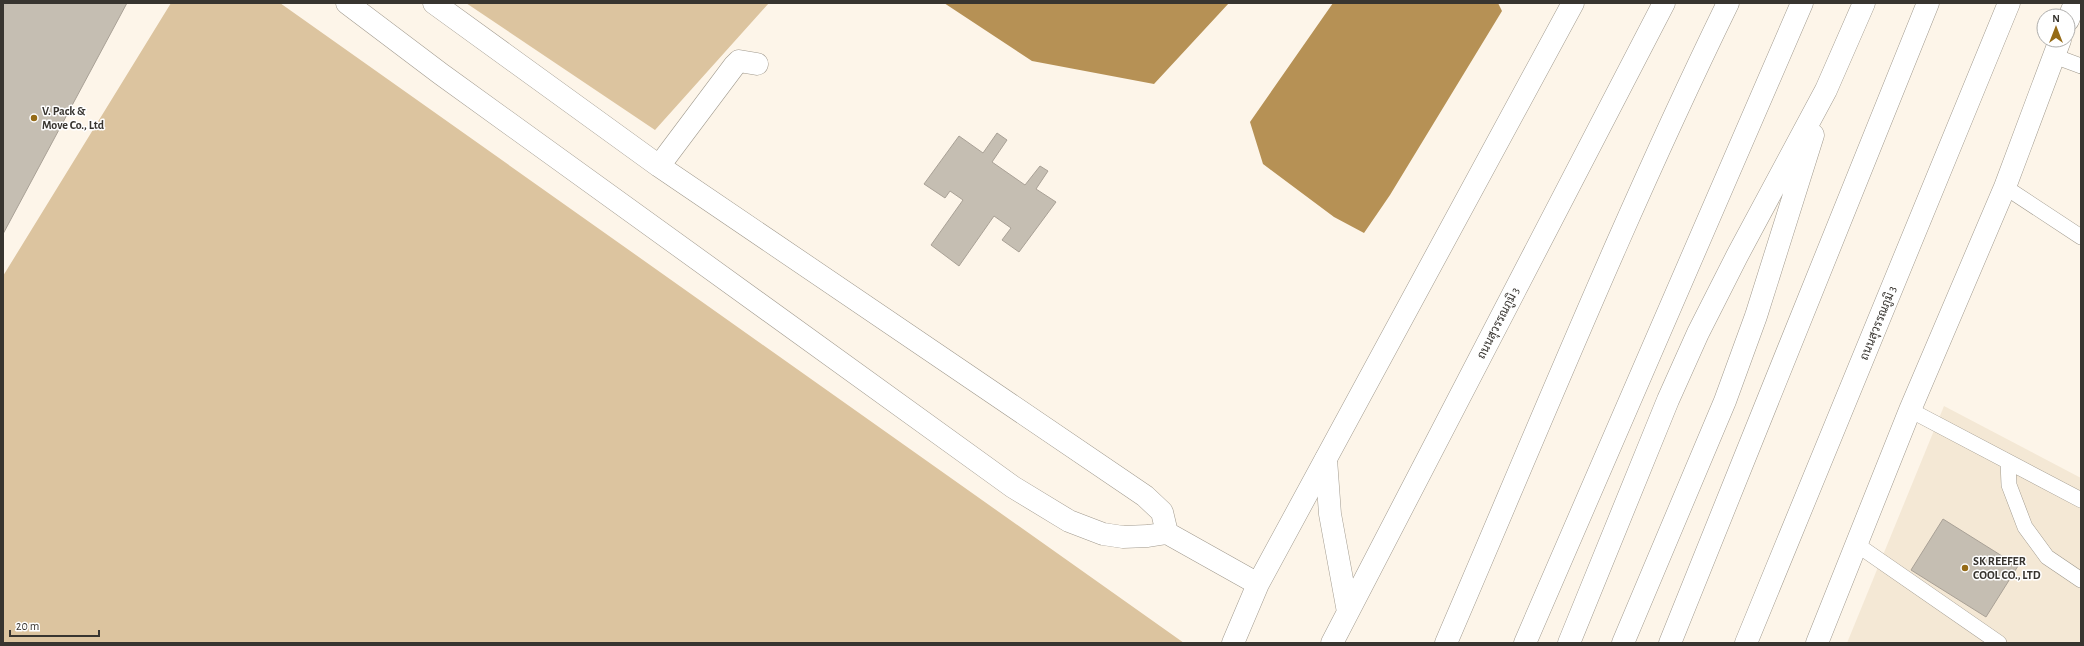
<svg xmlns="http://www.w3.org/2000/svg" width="2084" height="646" font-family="'Alegreya Sans',Sarabun,sans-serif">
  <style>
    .built { fill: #f4e8d5 }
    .green { fill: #dcc49f }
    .water { fill: #b69155 }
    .building { fill: #c5beb2; stroke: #a9a196 }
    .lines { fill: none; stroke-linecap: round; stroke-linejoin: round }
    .lane-casing { stroke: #a19a8e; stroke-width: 16 }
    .street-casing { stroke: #a19a8e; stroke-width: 23 }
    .secondary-casing { stroke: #a19a8e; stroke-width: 23 }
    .highway-casing { stroke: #a19a8e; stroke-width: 23 }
    .lane { stroke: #fff; stroke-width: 15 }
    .street { stroke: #fff; stroke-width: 22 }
    .secondary { stroke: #fff; stroke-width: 22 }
    .highway { stroke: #fff; stroke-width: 22 }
    .poi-dot { fill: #956b17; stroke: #fff; stroke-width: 1.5 }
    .labels { text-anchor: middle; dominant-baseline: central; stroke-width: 3; stroke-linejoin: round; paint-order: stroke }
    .poi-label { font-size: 12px; font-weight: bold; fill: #383530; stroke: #fff; text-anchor: start }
    .street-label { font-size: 12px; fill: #383530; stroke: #fff }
  </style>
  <rect width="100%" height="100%" fill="#fdf5e9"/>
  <!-- built -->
  <path class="built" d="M1944,406L2081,478V643H1847Z"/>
  <!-- green -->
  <path class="green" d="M171,3H280L1184,643H3V276Z
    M466,3H769L655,130Z"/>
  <!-- water -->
  <path class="water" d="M944,3H1229L1154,84L1032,61Z
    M1333,3H1498L1502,11L1390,195L1364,233L1334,217L1263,164L1250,122Z"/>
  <!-- building -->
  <path class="building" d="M3,3H127L3,234Z
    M997,133L1007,140L992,162L1025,185L1040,166L1048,171L1036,189L1056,202L1019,252L1002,240L1011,228L994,216L959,266L931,245L963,200L950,191L945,198L924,184L959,136L983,153Z
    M1943,519L2018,566L1986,617L1911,570Z"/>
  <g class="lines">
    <!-- lane casing -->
    <g class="lane-casing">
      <path id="lane" d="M2054,56L2081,66
        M2005,187L2081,237
        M1910,410L2081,500
        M2008,462L2009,485L2025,527L2047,557L2081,580
        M1856,544L1999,643"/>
    </g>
    <!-- street casing -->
    <g class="street-casing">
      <path id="street" d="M347,3L441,74L1013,487L1069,521L1103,534L1123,537L1148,536L1167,533L1258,584
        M434,3L659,166L1145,496L1162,512L1167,533
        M2068,20L2075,3
        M659,166L734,66L739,61L757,64
        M1233,643L1258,584L1573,3
        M1817,643L1910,410L2005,187L2060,40"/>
    </g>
    <!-- secondary casing -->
    <g class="secondary-casing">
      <path id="secondary" d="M1326,459L1330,514L1348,612
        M1332,643L1664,3
        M1670,643L1928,3
        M1746,643L2009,3"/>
    </g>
    <!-- highway casing -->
    <g class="highway-casing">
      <path id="highway" d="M1446,643C1538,429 1626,212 1728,3
        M1525,643L1802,3
        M1569,643L1668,400L1698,333L1737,256L1826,90L1864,3
        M1623,643L1725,401L1756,316L1813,135"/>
    </g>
    <!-- lane -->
    <use href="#lane" class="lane"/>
    <!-- street -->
    <use href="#street" class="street"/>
    <!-- secondary -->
    <use href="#secondary" class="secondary"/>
    <!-- highway -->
    <use href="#highway" class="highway"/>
  </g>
  <!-- markers -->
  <g class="poi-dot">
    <circle cx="34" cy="118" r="4"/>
    <circle cx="1965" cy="568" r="4"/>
  </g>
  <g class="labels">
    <!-- poi labels -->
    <g class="poi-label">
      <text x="42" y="111">V. Pack &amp;<tspan x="42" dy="14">Move Co., Ltd</tspan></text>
      <text x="1973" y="561">SK REEFER<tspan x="1973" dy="14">COOL CO., LTD</tspan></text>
    </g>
    <!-- street labels -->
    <g class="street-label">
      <text transform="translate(1498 323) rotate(-63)">ถนนสุวรรณภูมิ 3</text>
      <text transform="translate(1878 323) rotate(-68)">ถนนสุวรรณภูมิ 3</text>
    </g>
  </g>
  <!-- border -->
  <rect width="2084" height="646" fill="none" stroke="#383530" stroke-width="8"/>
  <!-- north arrow -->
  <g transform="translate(2056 28)"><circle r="19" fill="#ffffff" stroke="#afaeac"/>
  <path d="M0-3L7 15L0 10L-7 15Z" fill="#956b17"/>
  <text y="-6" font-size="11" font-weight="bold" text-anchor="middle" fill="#383530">N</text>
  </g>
  <!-- scale -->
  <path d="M10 630v6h89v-6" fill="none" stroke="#383530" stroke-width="2"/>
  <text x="16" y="630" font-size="12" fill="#383530" stroke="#ffffff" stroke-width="3" paint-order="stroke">20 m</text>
</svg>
